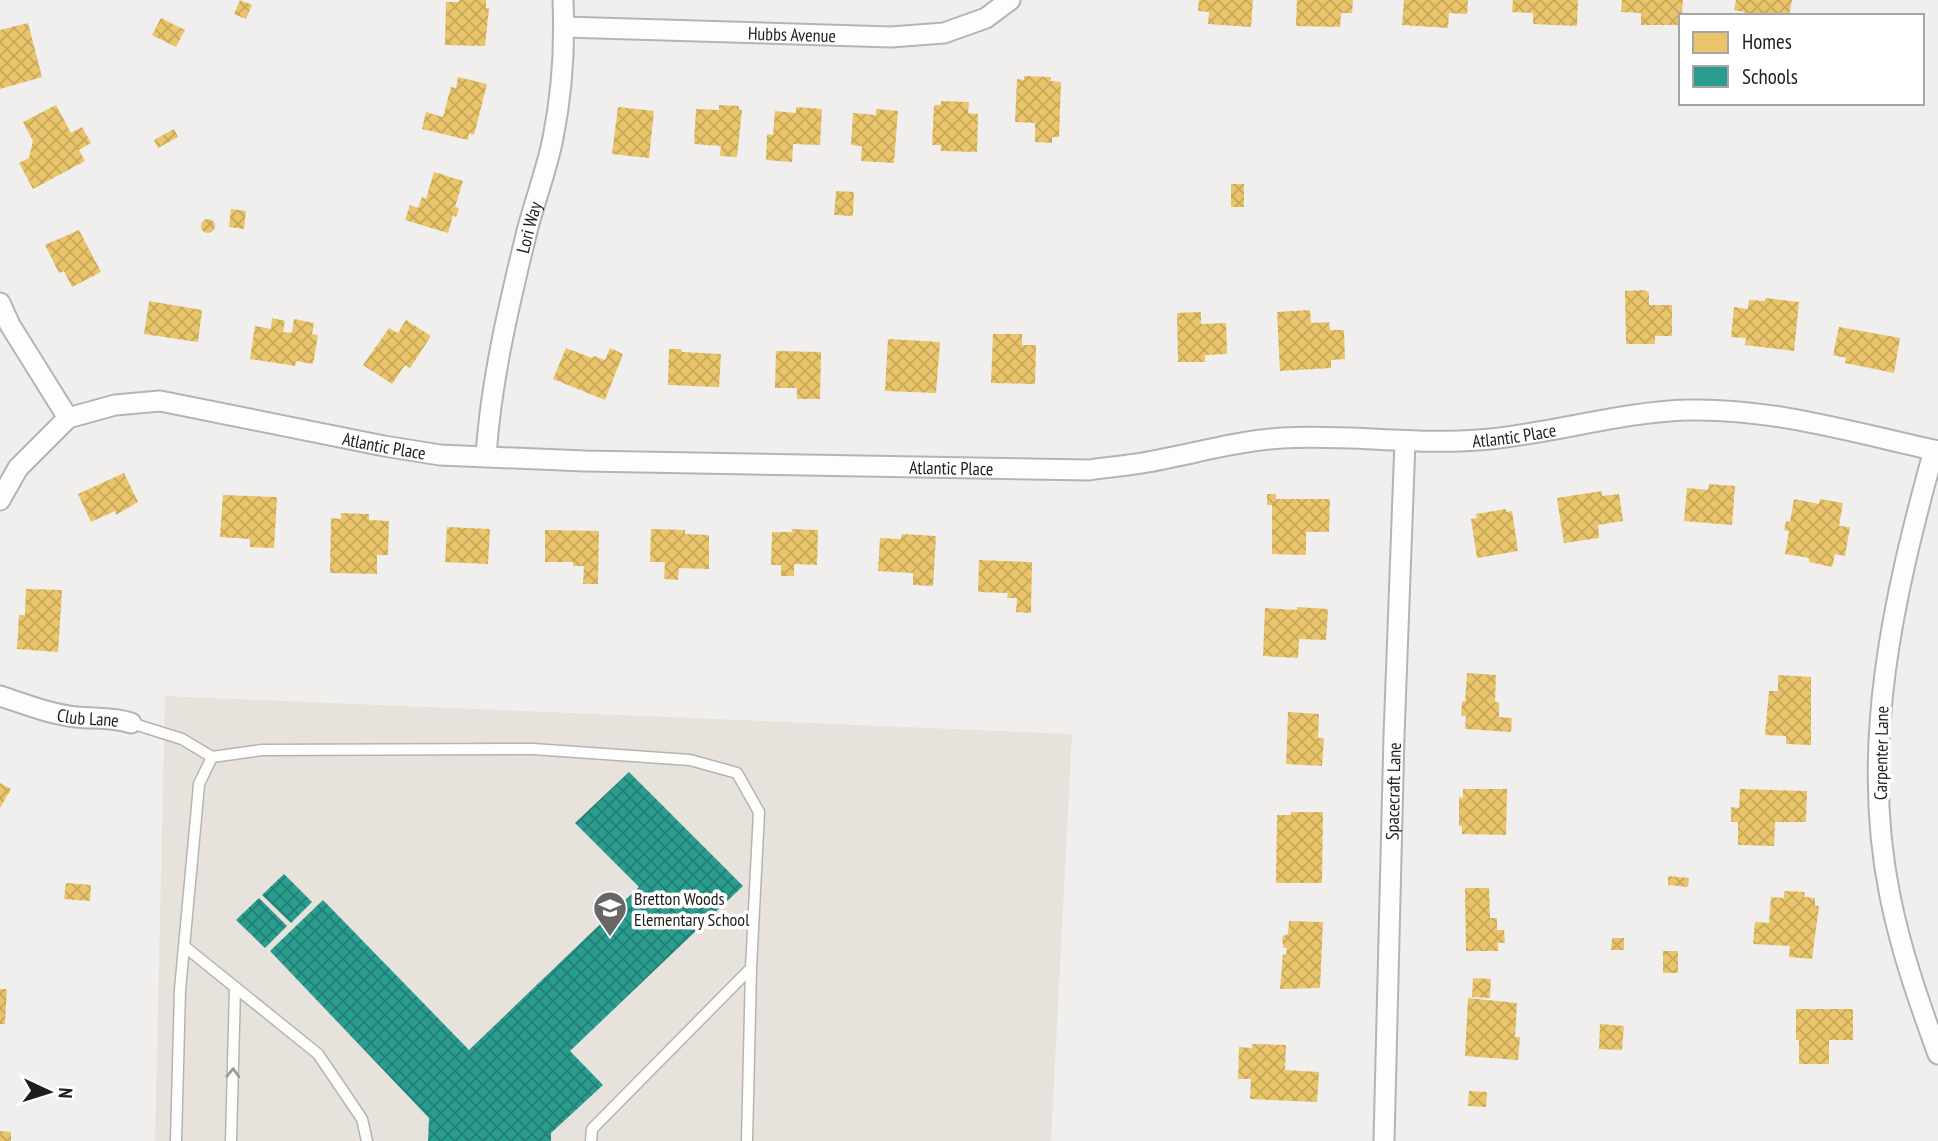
<svg xmlns="http://www.w3.org/2000/svg" width="1938" height="1141" font-family="'PT Sans Narrow',sans-serif">
  <style>
    .built { fill: #e8e2dd }
    .homes { fill: url(#homes-cross-hatch) }
    .schools { fill: url(#schools-cross-hatch) }
    .lines { fill: none; stroke-linecap: round; stroke-linejoin: round }
    .service-casing { stroke: #b5b4b3; stroke-width: 13 }
    .minor-casing { stroke: #b5b4b3; stroke-width: 23 }
    .service { stroke: #fdfdfc; stroke-width: 10 }
    .minor { stroke: #fdfdfc; stroke-width: 19 }
    .oneway { stroke: #999998 }
    .labels { text-anchor: middle; dominant-baseline: central; stroke-width: 7; stroke-linejoin: round; paint-order: stroke }
    .street-label { font-size: 18px; fill: #1f1e1d; stroke: #fff }
    .poi-label { font-size: 18px; fill: #1f1e1d; stroke: #fff; text-anchor: start }
  </style>
  <defs>
    <pattern id="homes-cross-hatch" width="8" height="8" patternUnits="userSpaceOnUse" patternTransform="scale(1.75)"><rect width="8" height="8" fill="#e9c46a"/><path d="M0 0l8 8M0 8l8-8" fill="none" stroke="#c7a85b"/></pattern>
    <pattern id="schools-cross-hatch" width="8" height="8" patternUnits="userSpaceOnUse" patternTransform="scale(1.75)"><rect width="8" height="8" fill="#2a9d8f"/><path d="M0 0l8 8M0 8l8-8" fill="none" stroke="#237f74"/></pattern>
  </defs>
  <rect width="100%" height="100%" fill="#f1efee"/>
  <!-- built -->
  <path class="built" d="M165,696L1072,734L1051,1141H155Z"/>
  <!-- homes -->
  <path class="homes" d="M240,0L252,5L246,19L234,14Z
    M459,0H486V8H489L485,46L445,45L446,2H459Z
    M1199,0H1253L1251,27L1208,24L1209,12L1198,11Z
    M1297,0H1353L1352,13H1341L1340,27L1296,26Z
    M1404,0H1468L1467,14L1449,13L1448,28L1402,25Z
    M1513,0H1578L1577,26L1533,24V13L1512,12Z
    M1622,0H1683L1681,25H1641V13L1621,12Z
    M1736,0H1792L1789,16H1744V12L1734,10Z
    M161,18L185,30L176,47L152,35Z
    M28,23L42,77L0,89V30Z
    M1024,76L1051,77V81L1061,82L1059,137H1052V143L1035,142V123L1015,122L1017,79L1024,80Z
    M458,77L487,84L474,135L469,133L468,140L422,129L426,112L443,117L451,87L456,88Z
    M941,101L969,102L968,113L978,114L977,152L941,151V145H932L934,105H941Z
    M56,105L71,133L82,127L91,143L79,150L85,161L33,189L19,163L29,158L33,141L23,122Z
    M719,105L739,106V110H742L737,157L720,156L721,146L694,144L696,109L719,110Z
    M618,107L654,111L649,158L612,154Z
    M796,107L822,109L820,145L793,144L792,162L766,160L767,134L773,135L775,111L796,113Z
    M876,109L898,111L894,163L861,161L862,146L851,145L853,113L876,115Z
    M174,129L178,137L158,148L154,140Z
    M434,172L463,181L455,207L459,208L456,217L453,215L448,233L405,220L410,205L418,208L422,197L426,199Z
    M1231,184H1244V207H1231Z
    M836,191L854,192L853,216L834,215Z
    M231,209L246,211L244,229L229,227Z
    M201 226a7 7 0 1 1 14 0a7 7 0 1 1-14 0Z
    M79,230L101,272L72,287L64,271L59,273L45,245Z
    M1645,290L1649,293V305H1672V336H1655V344H1626L1625,291Z
    M1765,298L1799,302L1794,351L1745,345L1746,338L1731,337L1734,307L1748,309L1749,300L1765,301Z
    M149,301L202,310L198,342L144,334Z
    M1310,310L1311,323L1329,322L1330,330H1344L1345,359L1331,360V368L1280,371L1277,312Z
    M1201,312V324L1226,323L1227,354L1205,355V362H1178L1177,313Z
    M272,318L285,321L283,332L292,333L294,319L314,323L312,334L318,335L313,364L296,361L295,366L250,359L255,326L271,329Z
    M406,320L431,336L410,368L405,365L392,384L363,365L389,328L398,333Z
    M1839,327L1900,338L1894,373L1845,363L1846,358L1833,355Z
    M993,334H1022V345H1036L1035,384L991,383Z
    M888,339L940,342L936,393L885,391Z
    M566,348L592,358L594,356L605,360L610,348L623,354L605,400L553,379Z
    M669,349H681L682,352L721,354L719,387L668,385Z
    M776,351L821,352L820,399H797V388H775Z
    M124,473L138,502L116,515L115,511L91,522L78,494Z
    M1709,484L1735,486L1732,525L1684,521L1687,488L1708,490Z
    M1602,491V496L1619,494L1623,521L1598,525L1599,538L1564,543L1557,498Z
    M1267,494H1276V499H1330L1329,532H1306V555L1272,554V505H1267Z
    M223,495L277,497L274,548L250,547V539L220,537Z
    M1794,499L1819,504L1820,499L1843,503L1839,526L1850,527L1845,556L1835,554L1832,567L1809,562V558L1785,554L1789,531L1784,530L1786,521L1790,522Z
    M1506,509V512L1512,511L1518,551L1477,558L1471,519L1477,518L1476,514Z
    M341,513L369,514V520L389,521L388,555H377V574L330,573L331,518L341,519Z
    M447,527L490,529L488,564L445,562Z
    M651,529L685,530V534L709,535V569L679,568L678,580L664,579L665,562H650Z
    M792,529L818,530L817,565L794,564V576H781V565H771L772,532H792Z
    M545,530L599,531L598,584H583L584,566H573V562H545Z
    M902,534L936,536L933,586L913,585V573L878,571L880,538L901,539Z
    M979,560L1032,562L1031,613L1016,612L1017,598H1007L1008,593L978,592Z
    M26,589L62,590L58,652L17,649L19,615H25Z
    M1297,607L1328,609L1326,640L1299,639L1298,658L1263,656L1265,608L1297,610Z
    M1467,673L1496,675L1495,702H1499V717L1512,718L1511,732L1465,729L1466,716H1461L1462,701L1465,702Z
    M1778,675L1811,677V745L1786,744V736L1765,735L1769,691H1778Z
    M1288,712L1319,714L1318,738H1324L1322,766L1286,764Z
    M0,783L11,789L0,808Z
    M1463,789H1507L1506,835L1462,834V826H1459V797L1463,798Z
    M1740,789L1807,791L1806,822H1775L1774,846L1738,845V822H1731V807L1739,808Z
    M1291,812H1323L1322,883H1276L1277,815H1291Z
    M1668,876L1689,878L1688,887L1668,885Z
    M66,883L91,885L90,901L64,899Z
    M1465,888H1489L1490,918H1497V930H1504L1505,943H1498V951H1466Z
    M1784,891L1805,892L1804,897L1815,898V906H1819L1812,959L1789,957L1790,946L1753,944L1755,922L1769,923L1771,897L1784,898Z
    M1289,921L1323,922L1320,988L1280,989L1283,954L1286,955L1287,948H1284L1282,940L1283,936L1288,934Z
    M1612,938H1624V950H1611Z
    M1663,951H1678V973H1663Z
    M1473,978L1491,979L1490,998L1472,997Z
    M0,989H7L5,1024H0Z
    M1468,998L1517,1003L1515,1037H1520L1518,1060L1465,1056Z
    M1796,1009H1853V1040H1829V1064H1799V1040H1796Z
    M1600,1024L1624,1026L1622,1050L1599,1049Z
    M1252,1044L1286,1045L1285,1070L1319,1072L1317,1102L1250,1099L1251,1079H1238L1239,1047L1252,1048Z
    M1469,1091L1487,1092L1486,1107L1468,1106Z
    M0,1131L11,1132V1141H0Z"/>
  <!-- schools -->
  <path class="schools" d="M629,772L743,886L570,1051L603,1085L551,1133V1141H428L429,1118L270,951L323,900L469,1050L639,887L575,823Z
    M284,874L312,902L291,923L262,895Z
    M259,898L287,926L265,948L236,920Z"/>
  <g class="lines">
    <!-- service casing -->
    <g class="service-casing">
      <path id="service" d="M131,723L182,739L212,757
        M212,757L262,750L533,749L690,760L737,773L759,812L751,968L747,1141
        M184,946L318,1054L362,1119L367,1141
        M176,1141L180,990L198,796L199,784L212,757
        M231,1141L235,988
        M591,1141L592,1129L751,968"/>
    </g>
    <!-- minor casing -->
    <g class="minor-casing">
      <g id="minor">
        <path id="s1" d="M564,27L891,37L944,33L986,18L1010,0"/>
        <path d="M0,303L10,325L68,418"/>
        <path d="M1934,450C1894,595 1859,745 1890,896C1901,951 1919,1002 1938,1054"/>
        <path id="s2" d="M486,456C491,380 509,305 527,231C535,200 547,169 553,138C562,93 565,46 563,0"/>
        <path id="s3" d="M0,500L18,468L68,418L115,405L160,401L384,446L440,455L585,461L1089,470C1107,467 1125,466 1142,463C1189,455 1235,441 1282,438C1348,434 1413,445 1478,440C1549,435 1617,412 1688,410C1772,408 1856,433 1938,451"/>
        <path id="s4" d="M0,696C25,704 49,714 76,717C95,719 112,717 131,723"/>
        <path id="s5" d="M1384,1141L1394,736L1405,441"/>
      </g>
    </g>
    <!-- service -->
    <use href="#service" class="service"/>
    <!-- minor -->
    <use href="#minor" class="minor"/>
  </g>
  <!-- one-way arrows -->
  <defs><path id="oneway-chevron" d="M-2-3.5L2.5 0L-2 3.5" fill="none" stroke-width="1.6" stroke-linecap="round" stroke-linejoin="round" transform="scale(1.75)"/></defs>
  <use class="oneway" href="#oneway-chevron" transform="translate(233 1073) rotate(-88)"/>
  <!-- icons -->
  <defs>
    <g id="school-pin" transform="scale(1.75)"><path d="M0 17L-7.5 6A9.5 9.5 0 1 1 7.5 6Z" fill="#686766" stroke="#fff"/><path d="M0-5L7-2L0 1L-7-2ZM-4 1L0 2.5L4 1V4Q0 6-4 4Z" fill="#fff"/></g>
  </defs>
  <g fill-rule="evenodd">
    <use href="#school-pin" x="610" y="908"/>
  </g>
  <g class="labels">
    <!-- street labels -->
    <g class="street-label">
      <text stroke="none"><textPath href="#s1" startOffset="228">Hubbs Avenue</textPath></text>
      <text stroke="none"><textPath href="#s2" startOffset="233">Lori Way</textPath></text>
      <text stroke="none"><textPath href="#s3" startOffset="1564">Atlantic Place</textPath></text>
      <text stroke="none"><textPath href="#s3" startOffset="430">Atlantic Place</textPath></text>
      <text stroke="none"><textPath href="#s3" startOffset="998">Atlantic Place</textPath></text>
      <text stroke="none"><textPath href="#s4" startOffset="91">Club Lane</textPath></text>
      <text transform="translate(1881 753) rotate(-89)">Carpenter Lane</text>
      <text stroke="none"><textPath href="#s5" startOffset="350">Spacecraft Lane</textPath></text>
    </g>
    <!-- poi labels -->
    <g class="poi-label">
      <text x="634" y="898">Bretton Woods<tspan x="634" dy="21">Elementary School</tspan></text>
    </g>
  </g>
  <!-- legend -->
  <rect x="1679" y="14" width="245" height="91" fill="#ffffff" stroke="#a5a5a5" stroke-width="2"/>
  <rect x="1693" y="32" width="35" height="21" fill="#e9c46a" stroke="#a5a5a5" stroke-width="2"/>
  <text x="1742" y="49" font-size="21" fill="#1f1e1d">Homes</text>
  <rect x="1693" y="66" width="35" height="21" fill="#2a9d8f" stroke="#a5a5a5" stroke-width="2"/>
  <text x="1742" y="84" font-size="21" fill="#1f1e1d">Schools</text>
  <!-- north arrow -->
  <g transform="translate(49 1092) rotate(94)" stroke="#ffffff" stroke-width="5" paint-order="stroke">
  <path d="M0-5L12 26L0 18L-12 26Z" fill="#1f1e1d"/>
  <text y="-10" font-size="19" font-weight="bold" text-anchor="middle" fill="#1f1e1d">N</text>
  </g>
</svg>
